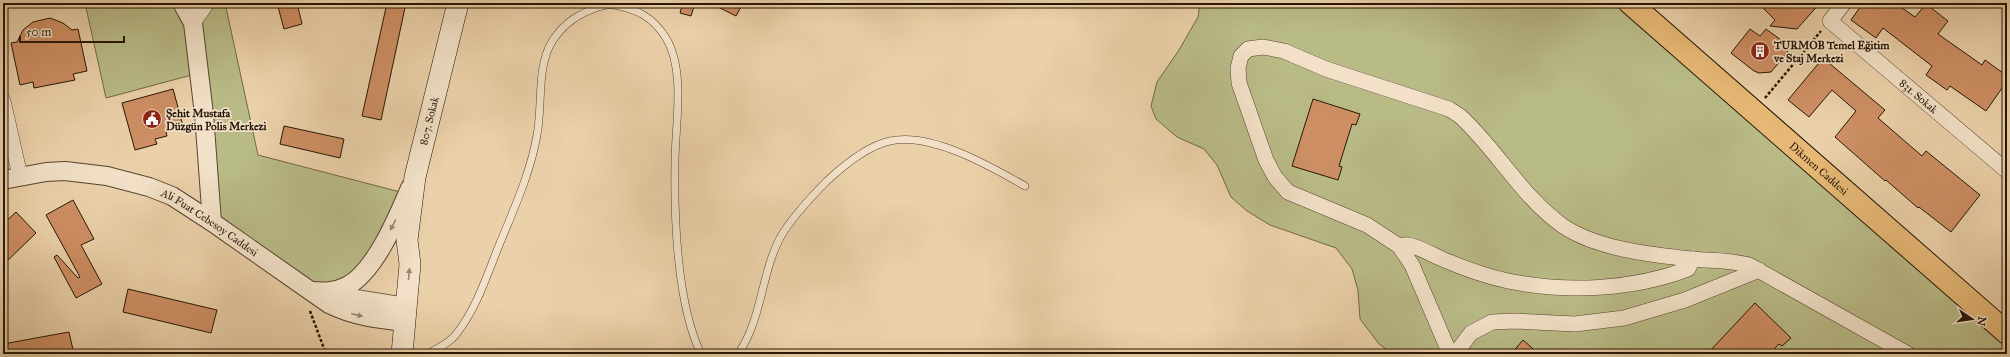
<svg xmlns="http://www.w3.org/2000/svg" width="2010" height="357" font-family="'IM FELL Great Primer',serif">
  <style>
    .green { fill: #b9bb87; stroke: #706846 }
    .building { fill: #ce8f64; stroke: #261605 }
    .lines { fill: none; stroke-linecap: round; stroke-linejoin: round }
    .service-casing { stroke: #57452e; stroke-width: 8 }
    .minor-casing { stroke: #57452e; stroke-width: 16 }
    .tertiary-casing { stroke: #57452e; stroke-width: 20 }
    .secondary-casing { stroke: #261605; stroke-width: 22 }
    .primary-casing { stroke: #261605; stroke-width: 24 }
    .path { stroke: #261605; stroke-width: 2.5; stroke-dasharray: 3 2; stroke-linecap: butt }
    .service { stroke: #f2e1c8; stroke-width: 7 }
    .minor { stroke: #f2e1c8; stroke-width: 15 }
    .tertiary { stroke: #f2e1c8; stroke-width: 18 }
    .secondary { stroke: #f2e1c8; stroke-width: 21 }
    .primary { stroke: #e6b875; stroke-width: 22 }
    .oneway { fill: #968670 }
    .labels { text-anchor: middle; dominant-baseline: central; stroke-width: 3.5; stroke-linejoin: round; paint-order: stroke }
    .poi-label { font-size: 11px; font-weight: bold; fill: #261605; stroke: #f2e1c8; text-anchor: start }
    .street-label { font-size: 11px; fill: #261605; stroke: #f2e1c8 }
  </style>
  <rect width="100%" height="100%" fill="#ebd1aa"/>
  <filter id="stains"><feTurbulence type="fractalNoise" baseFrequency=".005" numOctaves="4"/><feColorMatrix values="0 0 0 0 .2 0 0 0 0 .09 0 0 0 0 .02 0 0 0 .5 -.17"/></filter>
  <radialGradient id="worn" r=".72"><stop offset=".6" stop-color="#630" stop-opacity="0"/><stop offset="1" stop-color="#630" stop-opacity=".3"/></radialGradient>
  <!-- green -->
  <path class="green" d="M85,3H225L258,155L408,194L374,258L329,292L212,222L199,73L106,98Z
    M1200,3H1630L2007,333V354H1393L1379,344L1360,319L1358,290L1352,269L1336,248L1270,225L1247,211L1231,197L1217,165L1204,149L1177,137L1156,119L1151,106L1157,82L1179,50L1198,17Z"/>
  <!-- building -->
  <path class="building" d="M277,3H297L302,24L284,29Z
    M387,3H406L381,120L362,116Z
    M683,3H695L691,16L680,13Z
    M710,3H743L736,16Z
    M1769,3H1820L1797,29L1770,26L1775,20L1764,9Z
    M1863,3H1895L1915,17L1926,4L1948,21L1938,34L1982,65L1985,60L2007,76V81L1986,111L1950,86L1947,90L1926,75L1932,66L1883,28L1876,38L1851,20Z
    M50,18L63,23L72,30L78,29L87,71L73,74L75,80L34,88L33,82L20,85L11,43L17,42L23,30L33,22Z
    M1750,29L1760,36L1766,29L1788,45L1785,49L1788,52L1771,72L1759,73L1754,71L1731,53Z
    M1823,58L1885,110L1878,118L1922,156L1926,151L1980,195L1951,232L1919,207L1918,208L1886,180L1885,181L1835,137L1856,111L1832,90L1809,117L1788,100Z
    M173,89L183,126L166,131L167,136L155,139L157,144L135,150L122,103Z
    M1313,99L1360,114L1356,125L1352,124L1339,166L1342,167L1338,180L1292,166Z
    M284,126L344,139L340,158L280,144Z
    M73,200L94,239L81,245L102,284L76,298L54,257L57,255L78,278L80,277L46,215Z
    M16,212L36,233L3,265V224Z
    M128,289L217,310L211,333L123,312Z
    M1755,303L1791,338L1782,346L1779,344L1769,354H1707Z
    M69,332L74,354H3V344Z
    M1523,340L1539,354H1511Z"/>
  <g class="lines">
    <!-- service casing -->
    <g class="service-casing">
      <path id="service" d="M427,354C437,349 451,342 457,333C475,310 485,281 496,253C511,215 530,176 537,135C543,104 536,66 553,40C565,22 579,14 598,7C604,6 608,4 614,5C637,9 653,17 666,38C686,71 675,126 675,162C674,218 677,304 701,354
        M738,354C762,320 761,274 780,238C792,217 810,198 827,181C843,166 867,146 890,141C931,132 990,166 1025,186"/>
    </g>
    <!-- minor casing -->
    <g class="minor-casing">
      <g id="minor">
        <path id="s1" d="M1844,3L1830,21L2007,171"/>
        <path d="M193,23L207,3"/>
        <path d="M3,101L20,176"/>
        <path d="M1399,246C1402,246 1405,244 1408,245C1419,247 1431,254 1442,259C1463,268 1485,276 1508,281C1567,293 1632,290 1688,269L1693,259"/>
        <path d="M1450,354L1412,265L1399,246L1367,225L1288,192L1275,177L1266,160L1239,83L1238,68L1241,56L1248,49L1263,47L1284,51L1326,69L1449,109L1460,116C1497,150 1522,197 1563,226C1597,249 1652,255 1692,259C1711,261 1730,260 1749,265L1908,354"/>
        <path d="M1455,354L1471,333L1492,322L1515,321L1575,324L1624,318L1685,300L1759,270"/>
      </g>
    </g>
    <!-- tertiary casing -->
    <g class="tertiary-casing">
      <g id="tertiary">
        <path d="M182,3L193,23L204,114L212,222"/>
        <path id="s2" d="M3,180L46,172L65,171L107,176L149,187L172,196L212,222L329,304C353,316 378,319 405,322"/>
        <path d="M311,291C324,292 335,292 347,286C375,272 398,216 410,188"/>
        <path d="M325,294L406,307"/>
      </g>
    </g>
    <!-- secondary casing -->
    <g class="secondary-casing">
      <g id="secondary">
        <path id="s3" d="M402,354L410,264L407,240L415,177L458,3"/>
      </g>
    </g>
    <!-- primary casing -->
    <g class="primary-casing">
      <g id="primary">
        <path id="s4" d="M1630,3L2007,333"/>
      </g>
    </g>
    <!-- path -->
    <path class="path" d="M1765,98L1821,31
      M310,311L326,354"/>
    <!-- service -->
    <use href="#service" class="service"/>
    <!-- minor -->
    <use href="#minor" class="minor"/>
    <!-- tertiary -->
    <use href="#tertiary" class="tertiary"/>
    <!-- secondary -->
    <use href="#secondary" class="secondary"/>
    <!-- primary -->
    <use href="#primary" class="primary"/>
  </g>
  <!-- one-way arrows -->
  <defs><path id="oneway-solid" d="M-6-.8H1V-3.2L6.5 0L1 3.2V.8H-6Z"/></defs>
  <g class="oneway">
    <use href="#oneway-solid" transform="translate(393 225) rotate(117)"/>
    <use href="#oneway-solid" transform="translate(409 274) rotate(-85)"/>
    <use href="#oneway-solid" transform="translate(357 315) rotate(14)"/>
  </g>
  <!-- icons -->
  <defs>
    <g id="building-disc" transform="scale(1)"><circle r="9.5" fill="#8f2418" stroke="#f2e1c8"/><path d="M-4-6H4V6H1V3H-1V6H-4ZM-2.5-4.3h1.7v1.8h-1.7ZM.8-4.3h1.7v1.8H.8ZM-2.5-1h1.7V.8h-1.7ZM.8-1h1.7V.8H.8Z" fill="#fff"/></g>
    <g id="civic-disc" transform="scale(1)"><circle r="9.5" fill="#8f2418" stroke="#f2e1c8"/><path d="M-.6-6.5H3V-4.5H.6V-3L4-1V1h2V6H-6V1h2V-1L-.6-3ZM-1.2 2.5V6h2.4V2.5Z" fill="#fff"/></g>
  </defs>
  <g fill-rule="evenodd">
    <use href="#building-disc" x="1760" y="51"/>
    <use href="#civic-disc" x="152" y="119"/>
  </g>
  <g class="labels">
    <!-- poi labels -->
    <g class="poi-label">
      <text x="1774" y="45">TURMOB Temel Eğitim<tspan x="1774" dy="13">ve Staj Merkezi</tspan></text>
      <text x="166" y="113">Şehit Mustafa<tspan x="166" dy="13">Düzgün Polis Merkezi</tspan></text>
    </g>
    <!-- street labels -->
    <g class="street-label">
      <text stroke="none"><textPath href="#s1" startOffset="139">831. Sokak</textPath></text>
      <text stroke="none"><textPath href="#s3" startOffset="236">807. Sokak</textPath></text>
      <text stroke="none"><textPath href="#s4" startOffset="251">Dikmen Caddesi</textPath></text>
      <text stroke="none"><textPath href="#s2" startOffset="219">Ali Fuat Cebesoy Caddesi</textPath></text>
    </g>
  </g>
  <!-- margin -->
  <rect width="2010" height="357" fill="none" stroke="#ebd1aa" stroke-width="16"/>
  <rect x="4" y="4" width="2002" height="349" fill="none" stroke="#261605" stroke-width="2"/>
  <rect x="8" y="8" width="1994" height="341" fill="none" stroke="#261605"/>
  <!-- north arrow -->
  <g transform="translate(1972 319) rotate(103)" stroke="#f2e1c8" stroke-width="3" paint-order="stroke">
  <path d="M0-3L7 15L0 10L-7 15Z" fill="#261605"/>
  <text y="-6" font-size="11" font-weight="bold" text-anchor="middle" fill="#261605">N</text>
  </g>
  <!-- scale -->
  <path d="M20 36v6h104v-6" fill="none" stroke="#261605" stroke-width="2"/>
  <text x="26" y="36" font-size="12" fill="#261605" stroke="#f2e1c8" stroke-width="3" paint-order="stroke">50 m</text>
  <rect width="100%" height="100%" filter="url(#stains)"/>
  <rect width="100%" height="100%" fill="url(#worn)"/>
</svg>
